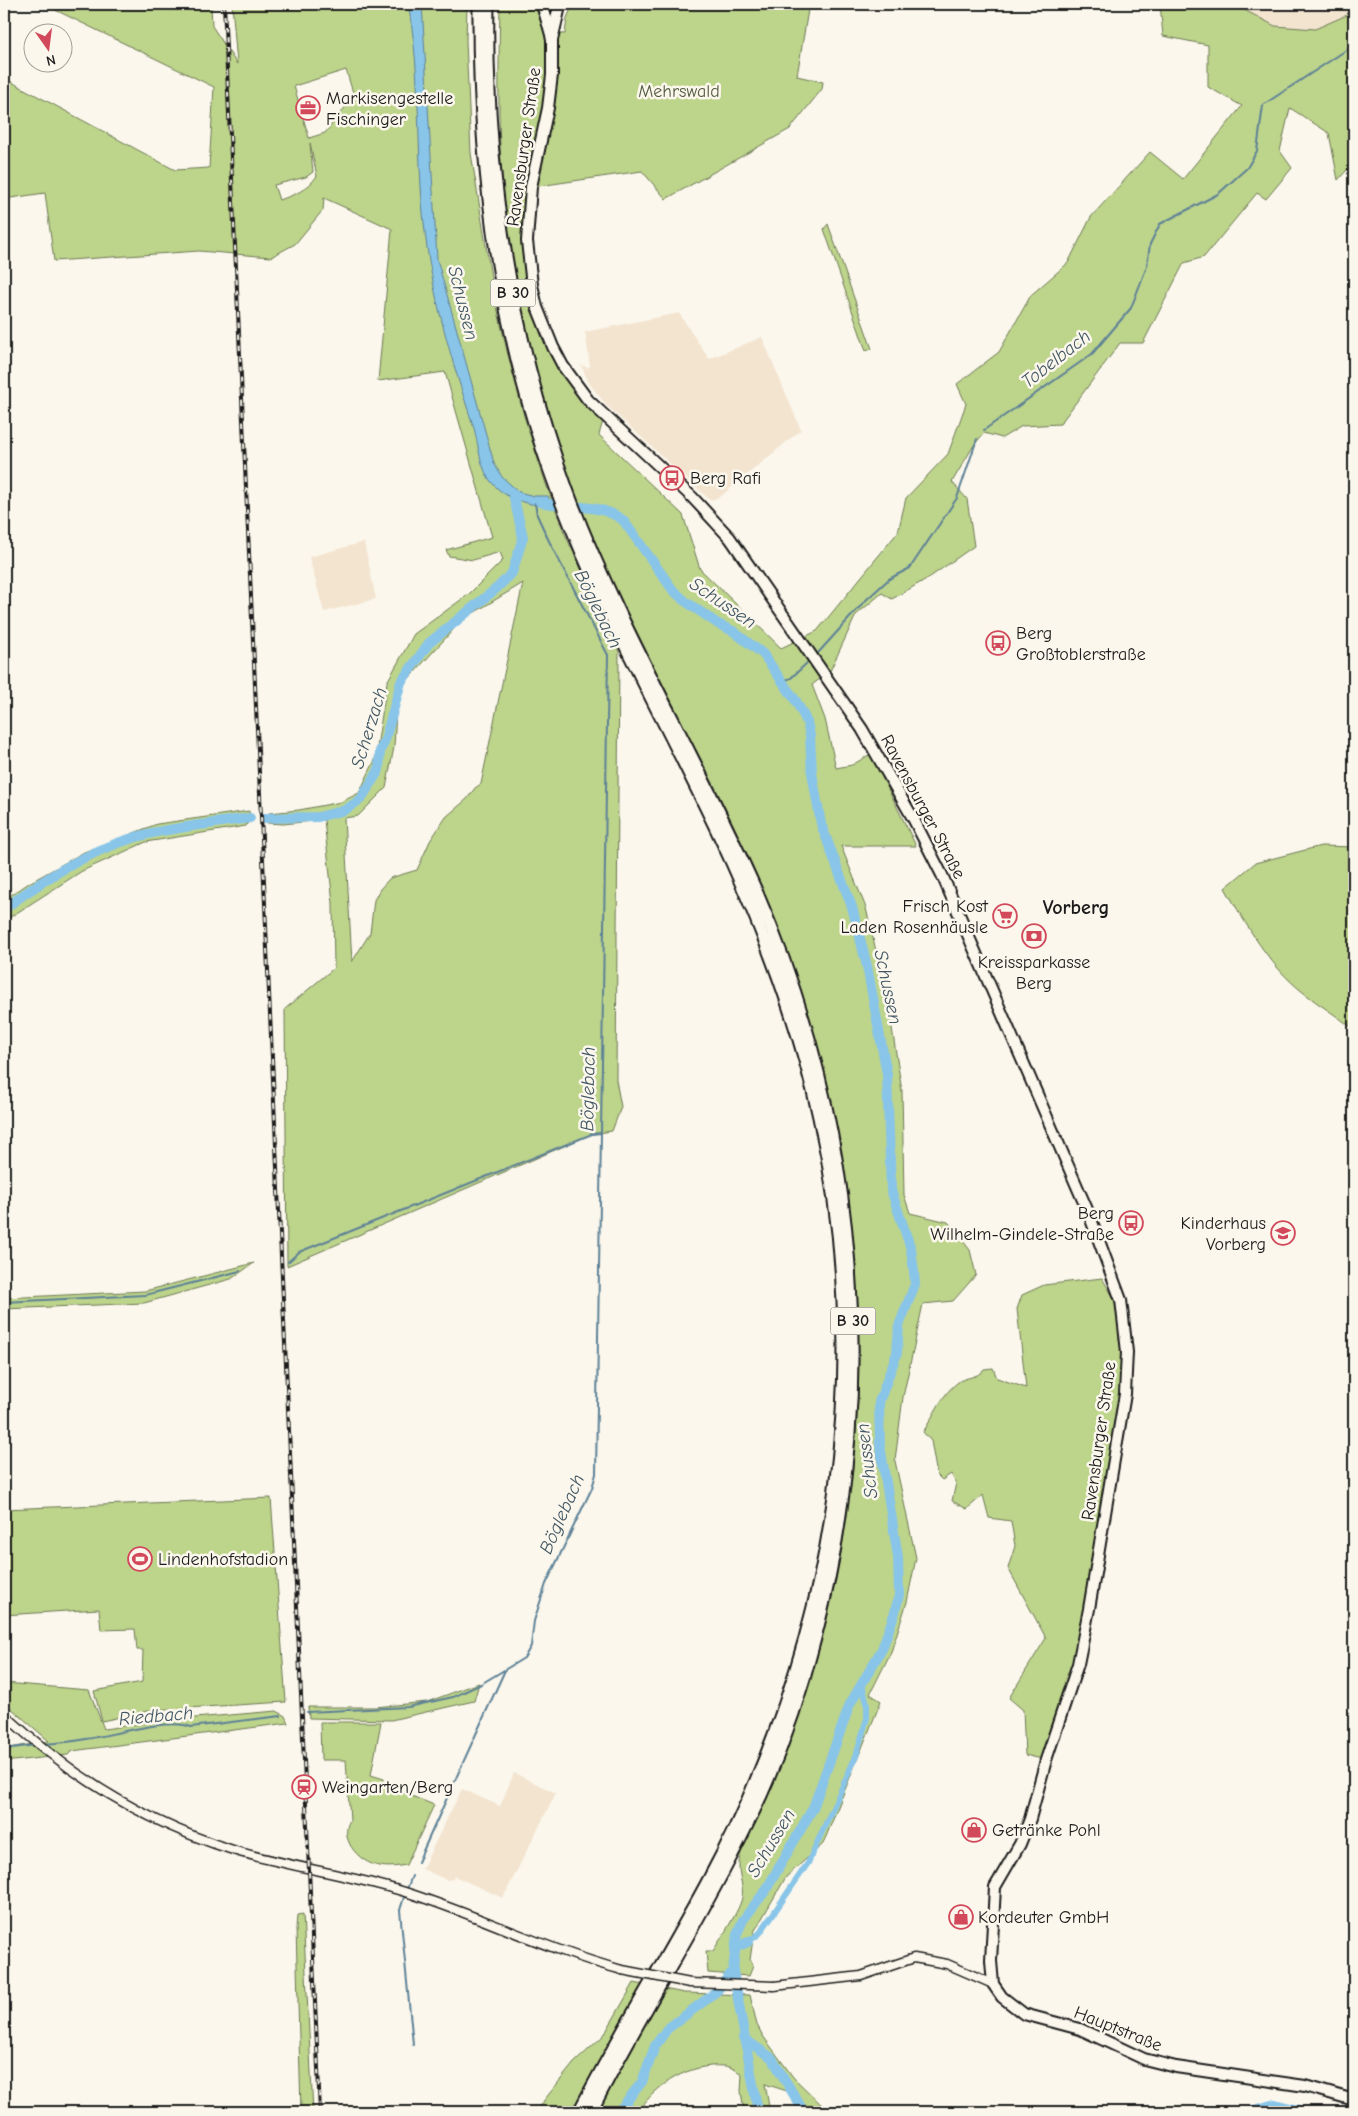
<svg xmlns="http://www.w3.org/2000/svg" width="1358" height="2116" font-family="'Comic Neue',sans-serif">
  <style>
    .built { fill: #f3e4d0 }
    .green { fill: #bdd48b; stroke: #6c7854; fill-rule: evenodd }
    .water { fill: #89c5e9; stroke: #5d8197 }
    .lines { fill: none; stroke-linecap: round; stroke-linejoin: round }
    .stream { stroke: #5d8197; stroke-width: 2 }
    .canal { stroke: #89c5e9; stroke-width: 6 }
    .river { stroke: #89c5e9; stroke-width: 10 }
    .minor-casing { stroke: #1c1c1c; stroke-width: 11 }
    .major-casing { stroke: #1c1c1c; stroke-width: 14 }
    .highway-casing { stroke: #1c1c1c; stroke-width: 15 }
    .minor { stroke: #fbf7ec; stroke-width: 8 }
    .major { stroke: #fbf7ec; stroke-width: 10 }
    .highway { stroke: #fbf7ec; stroke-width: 11 }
    .rail-casing { stroke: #1c1c1c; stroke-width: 4 }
    .rail { stroke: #fbf7ec; stroke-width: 2; stroke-dasharray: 5.5; stroke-linecap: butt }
    .minor-bridge-casing { stroke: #1c1c1c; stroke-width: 11; stroke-linecap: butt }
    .minor-bridge { stroke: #fbf7ec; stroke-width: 8 }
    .labels { text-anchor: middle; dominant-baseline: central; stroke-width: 5; stroke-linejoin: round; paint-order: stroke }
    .shield { fill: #fbf7ec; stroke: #5f5e5a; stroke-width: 1 }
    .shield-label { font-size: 16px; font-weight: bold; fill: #1c1c1c }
    .park-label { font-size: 18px; fill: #545c43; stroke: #fbf7ec }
    .poi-label { font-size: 18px; fill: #1c1c1c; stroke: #fbf7ec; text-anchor: start }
    .street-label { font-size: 18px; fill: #1c1c1c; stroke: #fbf7ec }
    .water-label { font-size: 19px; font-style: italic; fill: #425764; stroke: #fbf7ec }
    .quarter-label { font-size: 20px; font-weight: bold; fill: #1c1c1c; stroke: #fbf7ec }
  </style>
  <rect width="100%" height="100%" fill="#fbf7ec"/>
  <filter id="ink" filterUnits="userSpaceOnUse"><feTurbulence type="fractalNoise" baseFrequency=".02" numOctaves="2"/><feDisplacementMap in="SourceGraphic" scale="10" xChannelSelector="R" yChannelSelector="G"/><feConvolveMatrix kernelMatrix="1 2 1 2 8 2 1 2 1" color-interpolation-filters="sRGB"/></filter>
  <g filter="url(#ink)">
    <!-- built -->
    <path class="built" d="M1233,4H1354V12L1315,29L1275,26Z
      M679,313L709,359L762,337L801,430L720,497L710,500L606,405L589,383L581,365L588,368L590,366L585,332Z
      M364,542L376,599L324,612L309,557Z
      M514,1773L556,1793L503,1898L454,1876L453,1879L447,1880L422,1869L462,1789L500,1806Z"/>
    <!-- green -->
    <path class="green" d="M43,4H211L212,26L237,64L232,4H467L466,41L471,153L493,289L507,351L524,416L546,484L564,532L619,652L616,1080L621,1107L612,1131L592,1134L287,1266L285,1009L334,968L333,903L324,820L283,824L267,823L269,813L299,810L341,802L359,793L375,760L387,682L414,634L469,594L503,560L500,552L473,560L449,556L446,550L492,537L445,372L378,381L392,229L324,198L323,210L295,244L271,257L199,251L54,261L45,193L4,199V78L175,170L209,168L214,87ZM346,70L354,96L325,133L309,138L294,86ZM310,143L317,176C307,190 295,195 279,200L274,185L306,177L313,172ZM523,583L481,784L475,788L467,799L446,817L430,841L417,870L390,878L380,889L374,900L370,933L352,962L344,818L358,816L386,788L394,747L396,710L403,685L462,620Z
      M500,4H534L545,33L565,34L567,18L573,4H809L797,76L823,82L822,89L790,129L666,199L642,171L532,187L529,264L553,347L604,417L599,435L683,515L700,569L781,648L817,631L898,532L906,498L948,454L966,404L957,384L999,352L1031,295L1068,263L1091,217L1150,152L1183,179L1242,106L1208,87V45L1163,36L1160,4H1233L1275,26L1315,29L1354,12V162L1338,180L1329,133L1290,108L1280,151L1292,168L1266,199L1257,193L1204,257L1184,263L1143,343H1120L1060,424L1022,426L1002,438L984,433L974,445L952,482L967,499L974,546L930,577L892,599L882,593L856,615L830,671L812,685L825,719L836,768L852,765L871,754L916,846H841L866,908L888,1003L902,1091L904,1195L910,1213L948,1222L970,1250L976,1275L953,1301L923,1304L903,1397L895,1461L916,1558L907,1602L891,1652L870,1694L881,1701L823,1844L786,1877L754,1932L750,1960L753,1966L749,1976L708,1973L706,1951H713C720,1940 741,1908 742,1897C744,1888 739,1876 739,1867C738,1849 753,1827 761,1811C894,1514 889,1182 761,885C692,726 594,578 547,409C523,324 505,235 500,147C498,99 499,52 500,4Z
      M828,224L872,349L866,351L824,229Z
      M249,811L250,818L246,826L146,842L82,871L4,921V900L29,883L84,852L157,824Z
      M1321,846L1354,847V1027H1351C1336,1015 1319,1005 1304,993C1269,966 1247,926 1225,888L1255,863Z
      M254,1263L231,1279L144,1303L4,1309V1298L145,1291Z
      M1102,1278L1124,1315L1127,1352L1089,1609L1046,1760L1025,1755L1023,1710L1009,1698L1046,1638L1008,1568L1015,1546L1011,1521L989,1518L983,1495L967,1509L952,1501L956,1483L951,1474L942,1480L937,1475L931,1441L923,1432C934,1416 941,1395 957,1383C965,1376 978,1379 984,1369L993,1368L997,1378L1026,1388L1017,1309L1022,1295L1044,1285Z
      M271,1498L286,1702L153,1710L102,1721L94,1691L142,1682L143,1650H137L135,1629L101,1630L99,1609L4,1615V1509Z
      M4,1683L89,1690L104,1729L159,1721L277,1711L285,1716L288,1723L72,1751L68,1755L4,1762V1749L49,1741L4,1702Z
      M479,1683L474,1701L391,1720L309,1718L308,1707H375L427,1702Z
      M320,1722H381L371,1775L384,1779V1785L434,1805L406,1865C395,1867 386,1868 375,1865C357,1860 339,1838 350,1820L346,1760H321Z
      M303,1914L313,2112H301L296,1928L297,1915Z
      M634,1983L684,1993L750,1995L757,2025L763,2036L793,2077L829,2112H798L790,2092L765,2084L770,2112H744L741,2091L742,2074C737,2071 730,2066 724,2066C690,2063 656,2084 638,2112H537L545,2099L574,2063L604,2035Z"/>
    <!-- water -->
    <path class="water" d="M408,4H422L437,259L494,463L502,477L519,492L534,496H548L553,508C531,504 510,502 494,485C479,470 479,444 473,425C451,359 431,292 424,223C416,150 422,76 408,4Z"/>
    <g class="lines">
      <!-- stream -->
      <path class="stream" d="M984,430L1092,354L1131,308L1147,266L1150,244L1160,224L1218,194L1247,168L1257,151L1263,105L1354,45
        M818,653L865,601L889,579L910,568L957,498L977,439
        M783,681L791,678L808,662
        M288,1262L299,1252L592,1134L601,1133
        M4,1302L145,1295L240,1271
        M307,1712L408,1707L453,1697L481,1684L524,1658L531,1646L534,1621L546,1584L592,1488L596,1474L608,655L549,541L537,515L535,503
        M43,1744C58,1743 72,1742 86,1739C110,1736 171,1717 191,1727L281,1716
        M4,1749L36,1745
        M418,1862L505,1670
        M407,1889L412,1876
        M405,1894L400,1910L413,2044"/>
      <!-- canal -->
      <path class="canal" d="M748,1942L760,1933L808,1863L841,1790L856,1756L867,1718V1703L862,1685"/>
      <!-- river -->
      <path class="river" d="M540,502C569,509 598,502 623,520L673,590L685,601L718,624L733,631L763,654L796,701L807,722L810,736L812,773L821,824L852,907L867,966L887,1074L891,1190L911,1249L914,1272L915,1284L899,1326L897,1353L879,1402L880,1445L898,1557L899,1595L895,1612L882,1649L850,1704L813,1808L766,1890L743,1920L737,1934L733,1971L758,2112
        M265,818L318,817L345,810L361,799L379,770L380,751L385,740L401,682L429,643L497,588L512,573L523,537L513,494
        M4,909C46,877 100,844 152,833C184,826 218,823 250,818
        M735,1948L748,1942
        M743,2038L772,2058L804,2112
        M618,2112L642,2082L655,2046L667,2029L715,1993L733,1971
        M1248,2112L1275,2104L1305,2112"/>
      <!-- minor casing -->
      <g class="minor-casing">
        <path id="minor" d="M4,1714C70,1776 149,1824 236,1851C292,1867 350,1875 405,1892C478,1915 548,1950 622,1970
          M774,1986L861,1976L914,1958L947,1964L993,1984"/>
      </g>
      <!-- major casing -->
      <g class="major-casing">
        <path id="major" d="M542,4L552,38V75L548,108L531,187L527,241L532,285L537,307L553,347L563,366L588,400L692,497L730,538L862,729L914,820L942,875L1089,1214L1121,1300L1127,1352L1125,1394L1089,1609L1078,1664L1046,1760L1030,1819L1020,1844L995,1887L991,1961L993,1984L1002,1997L1024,2014L1080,2029L1144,2059L1176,2067L1305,2086L1354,2100"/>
      </g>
      <!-- highway casing -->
      <g class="highway-casing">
        <path id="highway" d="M479,4C478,169 498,332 556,488C604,618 675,737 732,863C769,945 800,1029 819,1117C857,1287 851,1471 805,1638C782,1721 751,1801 710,1877C668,1956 620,2032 579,2112
          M488,4C485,169 510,332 566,487C618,628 697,756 757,893C859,1128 880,1390 815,1638C799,1702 776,1767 746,1827C699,1924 639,2015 591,2112
          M552,38L560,4"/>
      </g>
      <!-- minor -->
      <use href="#minor" class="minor"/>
      <!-- major -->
      <use href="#major" class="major"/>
      <!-- highway -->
      <use href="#highway" class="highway"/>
      <!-- rail casing -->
      <g class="rail-casing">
        <path id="rail" d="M224,4L320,2112"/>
      </g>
      <!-- rail -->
      <use href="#rail" class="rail"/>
      <!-- minor-bridge casing -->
      <g class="minor-bridge-casing">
        <path id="minor-bridge" d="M622,1970L690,1983L774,1986"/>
      </g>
      <!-- minor-bridge -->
      <use href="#minor-bridge" class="minor-bridge"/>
    </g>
  </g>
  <!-- icons -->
  <defs>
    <g id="office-ring" transform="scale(1.25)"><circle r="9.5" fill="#fbf7ec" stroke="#d1495b" stroke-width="1.5"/><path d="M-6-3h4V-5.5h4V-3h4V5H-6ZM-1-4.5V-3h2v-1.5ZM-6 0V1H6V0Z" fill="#d1495b"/></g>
    <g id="bus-ring" transform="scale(1.25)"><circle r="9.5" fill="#fbf7ec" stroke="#d1495b" stroke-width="1.5"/><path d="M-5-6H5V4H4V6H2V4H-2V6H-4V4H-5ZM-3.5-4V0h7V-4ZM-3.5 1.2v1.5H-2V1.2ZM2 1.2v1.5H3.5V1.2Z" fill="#d1495b"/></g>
    <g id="supermarket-ring" transform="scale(1.25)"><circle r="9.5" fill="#fbf7ec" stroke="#d1495b" stroke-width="1.5"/><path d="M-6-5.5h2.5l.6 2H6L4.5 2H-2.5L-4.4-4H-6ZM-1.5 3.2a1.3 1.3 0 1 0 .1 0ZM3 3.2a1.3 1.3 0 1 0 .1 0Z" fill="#d1495b"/></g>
    <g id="bank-ring" transform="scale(1.25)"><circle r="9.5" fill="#fbf7ec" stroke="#d1495b" stroke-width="1.5"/><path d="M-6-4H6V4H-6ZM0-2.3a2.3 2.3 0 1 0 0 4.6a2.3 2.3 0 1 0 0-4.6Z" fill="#d1495b"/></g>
    <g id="school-ring" transform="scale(1.25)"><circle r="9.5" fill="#fbf7ec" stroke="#d1495b" stroke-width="1.5"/><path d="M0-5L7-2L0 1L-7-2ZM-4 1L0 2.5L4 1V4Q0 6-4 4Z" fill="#d1495b"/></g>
    <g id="stadium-ring" transform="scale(1.25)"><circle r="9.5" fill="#fbf7ec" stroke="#d1495b" stroke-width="1.5"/><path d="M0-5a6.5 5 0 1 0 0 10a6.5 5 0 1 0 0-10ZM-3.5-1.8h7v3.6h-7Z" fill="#d1495b"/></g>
    <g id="station-ring" transform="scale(1.25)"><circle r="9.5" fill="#fbf7ec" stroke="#d1495b" stroke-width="1.5"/><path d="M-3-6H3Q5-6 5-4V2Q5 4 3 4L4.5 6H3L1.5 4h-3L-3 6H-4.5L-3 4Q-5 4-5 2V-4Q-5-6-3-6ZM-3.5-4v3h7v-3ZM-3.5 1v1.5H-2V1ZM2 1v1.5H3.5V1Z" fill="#d1495b"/></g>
    <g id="shop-ring" transform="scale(1.25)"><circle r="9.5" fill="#fbf7ec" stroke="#d1495b" stroke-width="1.5"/><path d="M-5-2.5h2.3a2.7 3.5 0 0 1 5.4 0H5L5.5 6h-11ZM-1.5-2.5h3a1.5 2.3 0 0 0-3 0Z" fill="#d1495b"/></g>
  </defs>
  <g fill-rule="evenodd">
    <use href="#office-ring" x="308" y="108"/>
    <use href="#bus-ring" x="672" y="478"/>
    <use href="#bus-ring" x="998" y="643"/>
    <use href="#supermarket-ring" x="1005" y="916"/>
    <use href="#bank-ring" x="1034" y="936"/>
    <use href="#bus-ring" x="1131" y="1223"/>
    <use href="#school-ring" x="1283" y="1233"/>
    <use href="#stadium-ring" x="140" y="1559"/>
    <use href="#station-ring" x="304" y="1787"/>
    <use href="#shop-ring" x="974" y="1830"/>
    <use href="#shop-ring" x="961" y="1917"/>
  </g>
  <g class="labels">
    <!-- shield labels -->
    <g class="shield">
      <rect x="490.5" y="279.5" width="45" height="27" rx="4"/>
      <rect x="830.5" y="1307.5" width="45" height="27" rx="4"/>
    </g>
    <g class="shield-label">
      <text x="513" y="293">B 30</text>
      <text x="853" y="1321">B 30</text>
    </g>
    <!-- park labels -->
    <g class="park-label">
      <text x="679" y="91">Mehrswald</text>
    </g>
    <!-- poi labels -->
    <g class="poi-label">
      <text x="326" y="98">Markisengestelle<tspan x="326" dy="21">Fischinger</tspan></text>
      <text x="690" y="478">Berg Rafi</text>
      <text x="1016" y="633">Berg<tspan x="1016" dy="21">Großtoblerstraße</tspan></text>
      <text x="988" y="906" text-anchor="end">Frisch Kost<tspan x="988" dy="21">Laden Rosenhäusle</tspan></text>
      <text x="1034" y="962" text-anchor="middle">Kreissparkasse<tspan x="1034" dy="21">Berg</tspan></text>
      <text x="1114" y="1213" text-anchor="end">Berg<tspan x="1114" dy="21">Wilhelm-Gindele-Straße</tspan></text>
      <text x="1266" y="1223" text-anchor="end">Kinderhaus<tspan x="1266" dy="21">Vorberg</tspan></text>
      <text x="158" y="1559">Lindenhofstadion</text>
      <text x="322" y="1787">Weingarten/Berg</text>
      <text x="992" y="1830">Getränke Pohl</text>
      <text x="978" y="1917">Kordeuter GmbH</text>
    </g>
    <!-- street labels -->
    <g class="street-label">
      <text transform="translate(524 147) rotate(-82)">Ravensburger Straße</text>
      <text transform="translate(923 807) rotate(62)">Ravensburger Straße</text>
      <text transform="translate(1099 1441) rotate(-82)">Ravensburger Straße</text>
      <text transform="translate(1118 2029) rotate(22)">Hauptstraße</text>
    </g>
    <!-- water labels -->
    <g class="water-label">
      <text transform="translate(463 303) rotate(76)">Schussen</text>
      <text transform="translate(1056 359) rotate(-38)">Tobelbach</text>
      <text transform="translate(723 603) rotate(34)">Schussen</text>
      <text transform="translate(598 609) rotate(64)">Böglebach</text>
      <text transform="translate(369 728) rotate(-73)">Scherzach</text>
      <text transform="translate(888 987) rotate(78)">Schussen</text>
      <text transform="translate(588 1089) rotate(-89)">Böglebach</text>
      <text transform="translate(867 1461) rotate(-97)">Schussen</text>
      <text transform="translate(562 1514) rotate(-66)">Böglebach</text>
      <text transform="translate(156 1716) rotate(-5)">Riedbach</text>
      <text transform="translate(771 1843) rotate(-59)">Schussen</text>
    </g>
    <!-- quarter labels -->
    <g class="quarter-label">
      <text x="1076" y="907">Vorberg</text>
    </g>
  </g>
  <!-- margin -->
  <rect width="1358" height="2116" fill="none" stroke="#fbf7ec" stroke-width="20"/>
  <rect x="10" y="10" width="1338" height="2096" fill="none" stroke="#1c1c1c" stroke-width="2" filter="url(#ink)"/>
  <!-- north arrow -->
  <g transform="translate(48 48) rotate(166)"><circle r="24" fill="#fbf7ec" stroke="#a29f99"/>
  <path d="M0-4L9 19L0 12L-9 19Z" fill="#d1495b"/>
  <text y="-8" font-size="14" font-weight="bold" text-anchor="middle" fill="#1c1c1c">N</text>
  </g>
</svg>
